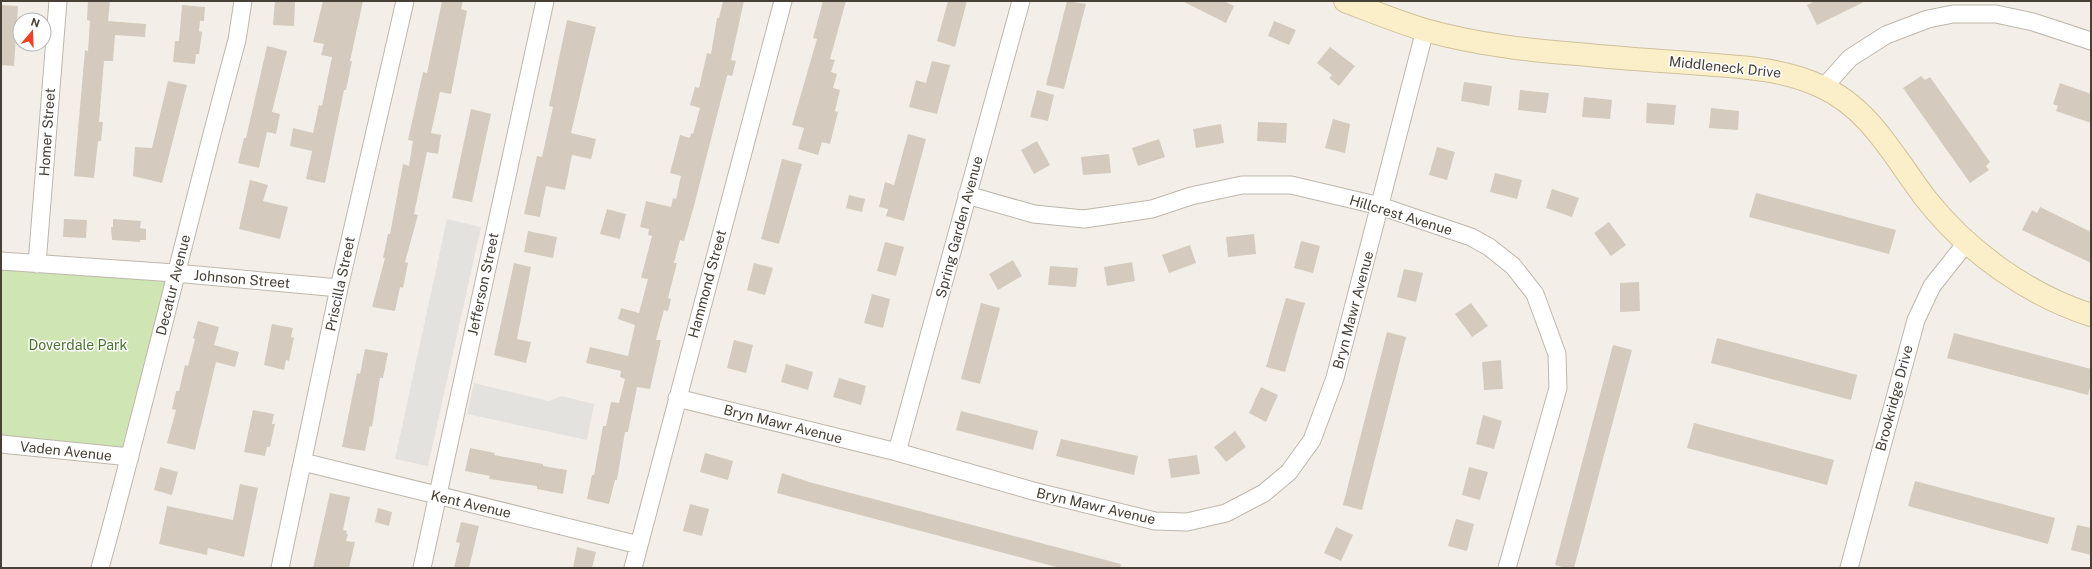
<svg xmlns="http://www.w3.org/2000/svg" width="2092" height="569" font-family="'Public Sans',sans-serif">
  <style>
    .park { fill: #cfe5b3 }
    .parking { fill: #e4e2df }
    .building { fill: #d4cbbe }
    .lines { fill: none; stroke-linecap: round; stroke-linejoin: round }
    .street-casing { stroke: #beb7ab; stroke-width: 19 }
    .secondary-casing { stroke: #d0c19a; stroke-width: 24 }
    .street { stroke: #fff; stroke-width: 17 }
    .secondary { stroke: #fbefc9; stroke-width: 22 }
    .labels { text-anchor: middle; dominant-baseline: central; stroke-width: 3; stroke-linejoin: round; paint-order: stroke }
    .street-label { font-size: 14px; fill: #464037; stroke: #fff }
    .park-label { font-size: 14px; fill: #49742d; stroke: #fff }
  </style>
  <rect width="100%" height="100%" fill="#f3efe8"/>
  <!-- park -->
  <path class="park" d="M1,261L175,273L130,457L1,444Z"/>
  <!-- parking -->
  <path class="parking" d="M447,219L481,227L428,466L395,459Z
    M474,383L549,401L562,396L594,404L587,440L467,414Z"/>
  <!-- building -->
  <path class="building" d="M88,1H110L108,21L146,24L145,37L115,35L113,61H104L99,122H103L101,141H98L94,178L74,176L85,50L88,51L90,21L87,20Z
    M275,1L295,2L294,26L273,25Z
    M323,1H363L350,61H352L346,90H344L325,183L306,179L312,151L290,146L293,128L313,133L319,105L322,106L332,57L321,55L324,44L313,42Z
    M442,1H463L461,9L467,11L451,94L440,92L431,133L441,135L438,154L427,152L414,214L418,215L405,262L408,263L403,288L400,287L395,311L372,307L385,258H383L388,234H390L403,164L409,166L413,141L408,140L423,72L427,73Z
    M723,1H744L731,60L736,61L732,76L728,75L727,76L694,206L684,241L680,240L674,263H677L668,298L671,299L668,311L664,310L656,340H661L650,389L637,387L628,432H625L617,480H615L609,504L587,499L592,475H594L603,426H606L611,402L619,403L625,379L620,377L621,371L586,363L590,347L628,356L635,325L618,319L621,308L639,313L648,279L641,278L652,236L648,235L649,229L640,227L646,201L671,207L673,198L676,199L681,176L670,173L680,135L690,138L691,133L693,134L700,108L690,105L695,87L699,88L707,53L711,54L717,18H719Z
    M823,1H846L830,59L835,60L831,72L837,74L833,88L840,90L835,111L838,112L830,144L822,142L818,155L798,149L804,128L792,125L817,39L813,38Z
    M948,1H967L955,47L937,41Z
    M1067,1L1086,4L1064,89L1046,85Z
    M1182,1H1224L1234,6L1226,23Z
    M1815,1H1866L1817,25L1807,5Z
    M1,5L18,6L14,66L1,65Z
    M182,5L205,7L204,21H200L199,31L202,32L199,54H196L195,64L173,62L175,41H179Z
    M567,20L596,27L571,133L596,139L591,159L572,155L565,190L546,186L540,217L524,214L537,156L542,157L553,107L549,106Z
    M1274,21L1296,30L1289,45L1268,36Z
    M267,46L287,51L272,112L280,114L276,134L267,132L259,168L238,163L244,138H246Z
    M1330,47L1355,66L1339,86L1329,78L1332,75L1317,63Z
    M932,61L950,65L937,114L909,107L916,80L926,83Z
    M1921,76L1925,80L1930,77L1990,162L1986,166L1989,170L1970,183L1903,88Z
    M168,81L187,85L162,183L133,176L135,147L152,148Z
    M1464,82L1492,86L1489,106L1461,101Z
    M2060,83L2091,94V123L2056,111L2058,106L2053,104Z
    M1037,90L1054,95L1048,121L1030,117Z
    M1520,90L1549,93L1546,113L1518,110Z
    M1584,97L1612,100L1610,119L1582,117Z
    M1647,103L1676,105L1674,125L1646,123Z
    M1711,108L1739,111L1738,130L1709,128Z
    M471,109L491,114L472,202L452,198Z
    M1333,119L1350,124L1345,153L1325,148Z
    M1258,122L1287,123L1286,143L1257,141Z
    M1221,124L1224,143L1196,148L1193,129Z
    M908,134L926,139L904,221L886,216L888,209L879,207L885,182L894,185Z
    M1159,139L1165,157L1138,166L1132,148Z
    M1037,141L1050,165L1034,174L1021,150Z
    M1437,147L1455,152L1447,180L1429,175Z
    M1109,154L1111,173L1083,175L1081,157Z
    M782,159L802,164L779,244L761,239Z
    M1495,173L1522,180L1517,199L1490,192Z
    M250,180L268,185L263,201L288,207L280,239L239,229Z
    M1552,189L1579,198L1572,217L1546,208Z
    M1756,193L1896,230L1889,254L1749,217Z
    M849,195L865,199L862,212L846,208Z
    M2040,207L2091,232V263L2022,230L2032,210L2037,213Z
    M607,209L626,214L620,239L600,234Z
    M64,219L87,220L86,238L63,237Z
    M113,219L141,221L140,228L146,229V240H140V242L112,240L111,227H113Z
    M1609,222L1626,245L1611,256L1594,233Z
    M528,231L557,237L553,258L524,252Z
    M1254,234L1256,254L1228,257L1226,237Z
    M1301,241L1320,246L1313,273L1294,268Z
    M885,242L904,247L896,276L877,271Z
    M1190,245L1196,263L1169,273L1162,255Z
    M1013,260L1022,276L998,290L989,274Z
    M1132,262L1135,281L1107,286L1104,267Z
    M514,263L531,267L517,339L531,342L526,363L494,355Z
    M754,263L773,268L765,295L747,290Z
    M1050,266L1078,268L1076,287L1048,285Z
    M1404,269L1423,273L1416,302L1397,297Z
    M1639,282L1640,311L1620,312V283Z
    M872,294L890,299L883,328L864,323Z
    M1286,298L1305,303L1285,372L1266,367Z
    M981,303L1000,308L980,384L961,379Z
    M1471,303L1488,326L1472,337L1455,314Z
    M198,321L219,327L214,345L239,352L235,367L216,362L195,450L167,443L176,410L172,409L176,391H179L185,365L188,366L195,339L193,338Z
    M272,324L293,328L291,337L294,338L289,361L286,360L284,370L264,365Z
    M1387,332L1406,337L1362,510L1343,505Z
    M1954,333L2091,369V384L2088,395L1947,358Z
    M1717,338L1857,375L1851,400L1711,363Z
    M734,340L753,345L746,373L727,368Z
    M1613,345L1632,350L1574,568H1566L1555,565Z
    M365,349L388,353L383,378H380L372,427L370,426L365,451L342,447L357,373L360,374Z
    M1501,360L1503,389L1484,390L1482,362Z
    M786,364L813,372L808,390L781,382Z
    M839,378L866,386L861,405L833,397Z
    M1261,387L1278,395L1266,422L1249,413Z
    M253,410L274,414L272,424H275L270,447H267L265,456L244,452Z
    M961,411L1038,431L1033,450L956,430Z
    M1483,415L1502,421L1494,449L1476,444Z
    M1694,423L1834,460L1827,485L1687,448Z
    M1235,431L1246,447L1226,462L1214,447Z
    M1061,439L1138,456L1134,475L1056,456Z
    M470,448L495,453L494,455L543,464V466L567,470L563,494L537,489V486L489,479L490,476L465,471Z
    M705,453L733,461L728,480L700,472Z
    M1197,455L1200,474L1171,478L1168,459Z
    M160,467L178,472L172,495L154,490Z
    M1469,467L1488,472L1480,500L1462,495Z
    M782,473L809,482L1121,564L1120,568H1060L777,493Z
    M1915,481L2055,518L2048,544L1908,506Z
    M240,484L258,488L244,557L208,548L207,555L159,544L167,506L233,520Z
    M330,493L350,497L343,530L347,531L346,534H348L346,541L355,542L349,568H313Z
    M690,504L709,509L702,536L683,531Z
    M378,508L392,512L389,526L375,522Z
    M1456,519L1474,524L1467,551L1448,546Z
    M461,522L479,526L469,568H454L460,543L456,542Z
    M2077,525L2091,528V555L2071,550Z
    M1336,527L1353,535L1341,561L1324,553Z
    M577,547L596,552L592,568H573Z"/>
  <g class="lines">
    <!-- street casing -->
    <g class="street-casing">
      <path id="street" d="M1824,87L1850,58L1886,35L1928,19L1953,14H1996L2033,22L2091,41
        M967,195L1034,214L1084,219L1152,209L1191,196L1242,185H1291L1380,206L1471,237L1489,247L1513,266L1535,294L1557,354L1558,388L1507,568
        M1,261L175,273L339,288
        M37,264L58,1
        M677,398L897,452L1033,491L1155,521L1187,522L1226,513L1264,493L1289,472L1312,440L1335,378L1425,30
        M1,444L130,457
        M897,452L1021,1
        M303,462L639,545
        M100,568C148,393 189,216 237,40L243,1
        M280,568L339,288L405,1
        M422,568L545,1
        M633,568L783,1
        M1849,568L1916,320L1932,286L1967,242"/>
    </g>
    <!-- secondary casing -->
    <g class="secondary-casing">
      <path id="secondary" d="M1345,1C1371,11 1398,22 1425,30C1478,45 1534,51 1589,55C1627,59 1665,61 1703,64C1744,67 1782,69 1820,86C1870,108 1894,157 1926,199C1967,251 2028,295 2091,315"/>
    </g>
    <!-- street -->
    <use href="#street" class="street"/>
    <!-- secondary -->
    <use href="#secondary" class="secondary"/>
  </g>
  <g class="labels">
    <!-- street labels -->
    <g class="street-label">
      <text transform="translate(1725 67) rotate(6)">Middleneck Drive</text>
      <text transform="translate(47 132) rotate(-86)">Homer Street</text>
      <text transform="translate(1401 215) rotate(17)">Hillcrest Avenue</text>
      <text transform="translate(959 227) rotate(-75)">Spring Garden Avenue</text>
      <text transform="translate(242 279) rotate(5)">Johnson Street</text>
      <text transform="translate(340 284) rotate(-78)">Priscilla Street</text>
      <text transform="translate(483 284) rotate(-78)">Jefferson Street</text>
      <text transform="translate(707 284) rotate(-75)">Hammond Street</text>
      <text transform="translate(173 285) rotate(-76)">Decatur Avenue</text>
      <text transform="translate(1353 310) rotate(-75)">Bryn Mawr Avenue</text>
      <text transform="translate(1894 398) rotate(-75)">Brookridge Drive</text>
      <text transform="translate(783 424) rotate(14)">Bryn Mawr Avenue</text>
      <text transform="translate(66 451) rotate(6)">Vaden Avenue</text>
      <text transform="translate(471 504) rotate(13)">Kent Avenue</text>
      <text transform="translate(1096 506) rotate(13)">Bryn Mawr Avenue</text>
    </g>
    <!-- park labels -->
    <g class="park-label">
      <text x="78" y="345">Doverdale Park</text>
    </g>
  </g>
  <!-- border -->
  <rect width="2092" height="569" fill="none" stroke="#464037" stroke-width="4"/>
  <!-- north arrow -->
  <g transform="translate(32 32) rotate(19)"><circle r="19" fill="#ffffff" stroke="#b5b3af"/>
  <path d="M0-3L7 15L0 10L-7 15Z" fill="#ed4024"/>
  <text y="-6" font-size="11" font-weight="bold" text-anchor="middle" fill="#464037">N</text>
  </g>
</svg>
